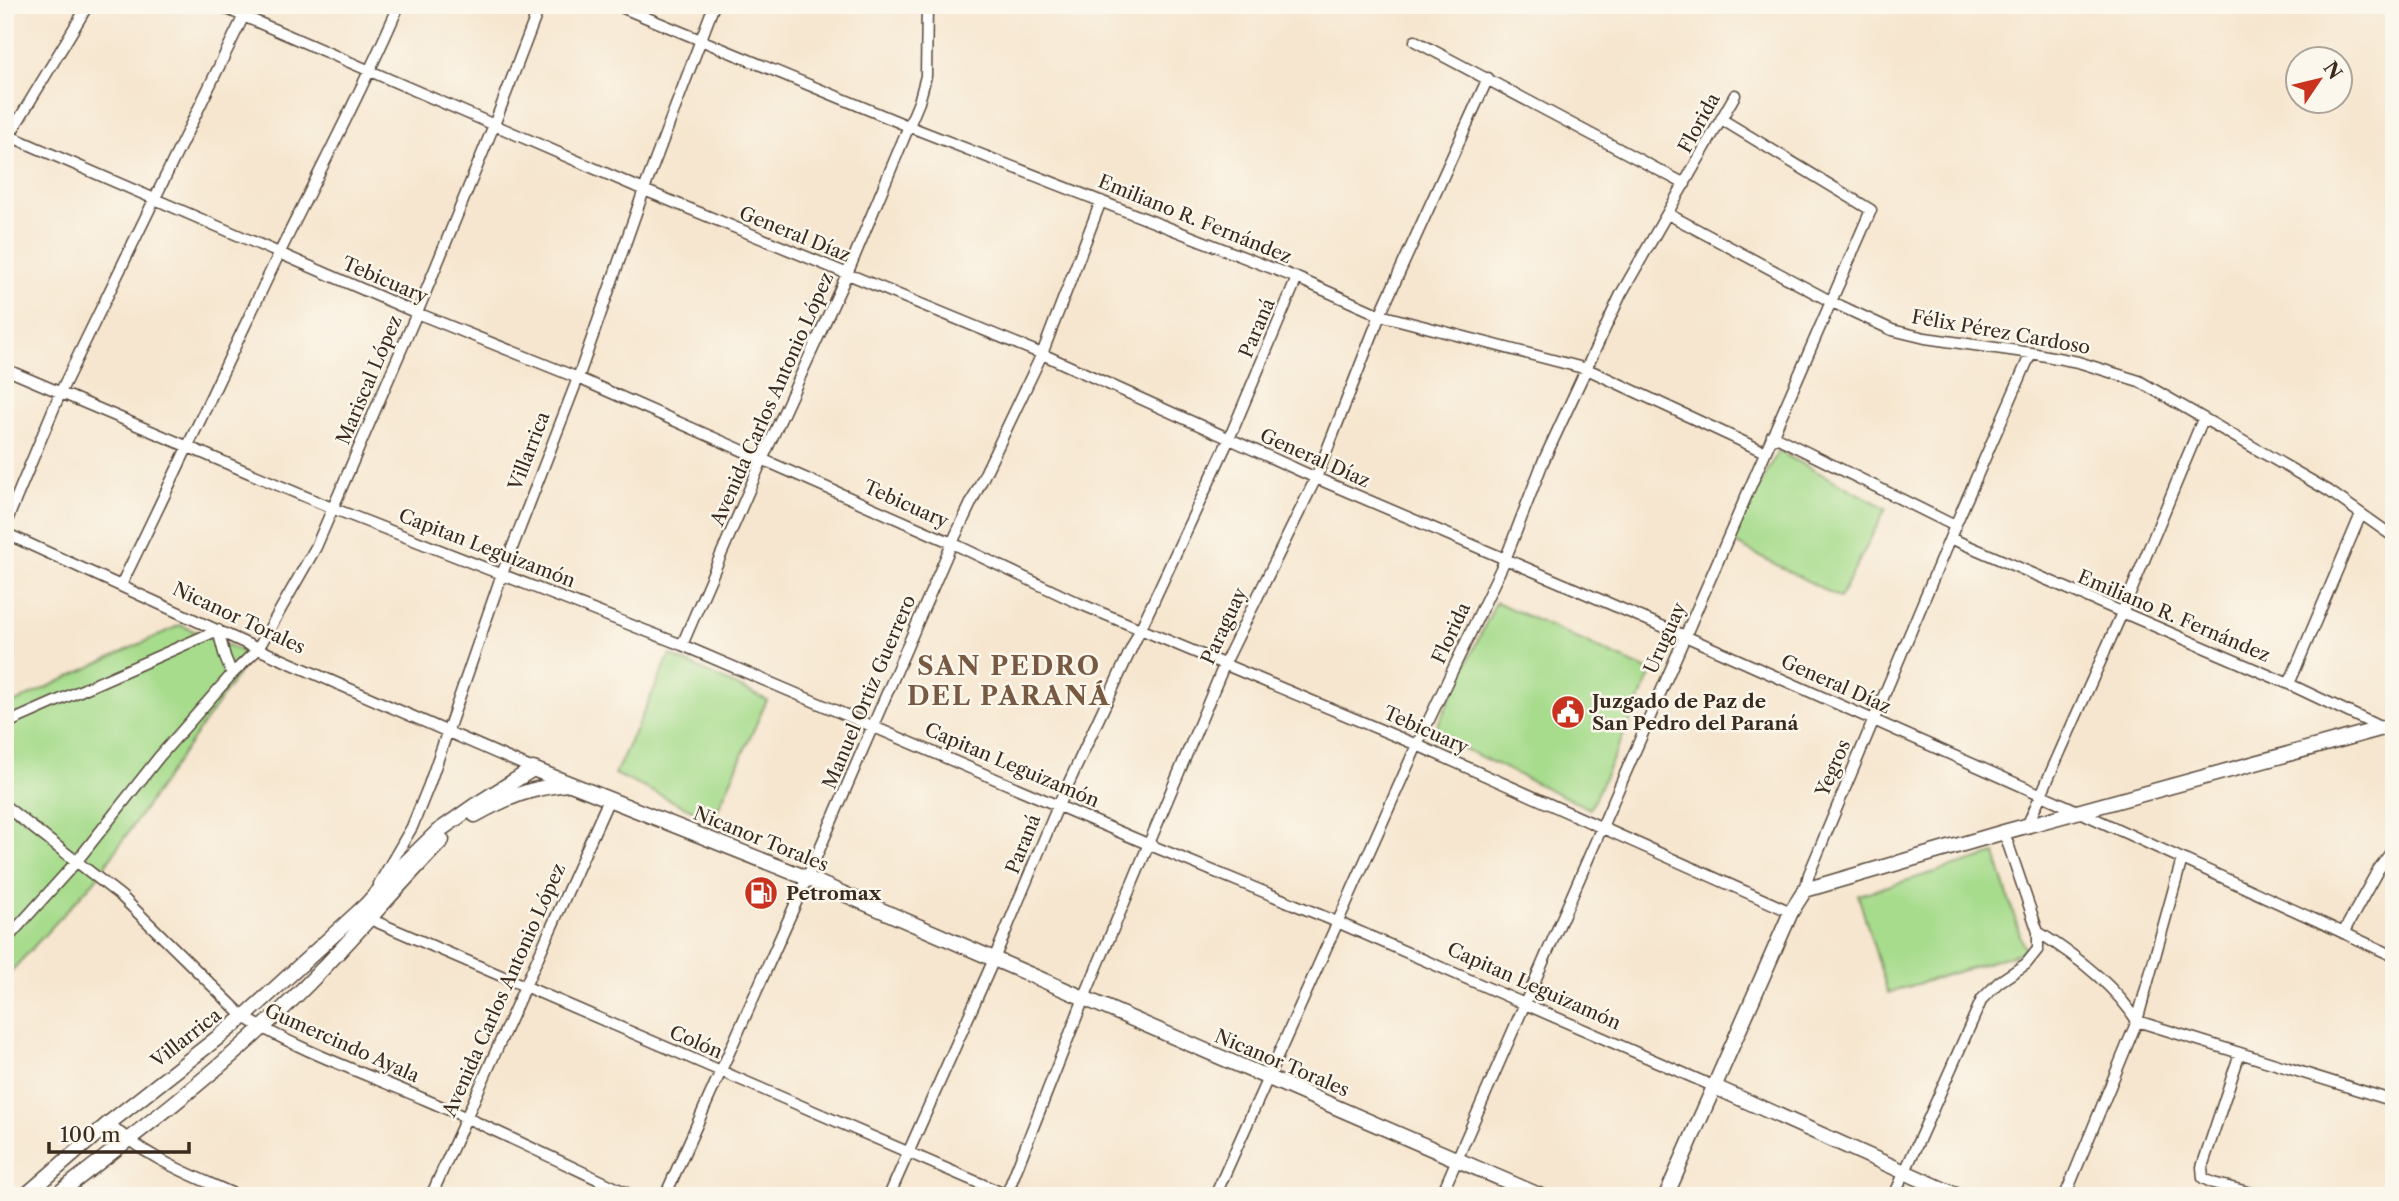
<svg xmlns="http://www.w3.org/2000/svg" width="2399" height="1201" font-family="'Libre Caslon Text',serif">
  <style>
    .green { fill: #a7dc8d; stroke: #718356; stroke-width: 2 }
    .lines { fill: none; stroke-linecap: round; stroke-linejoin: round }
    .minor-casing { stroke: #574639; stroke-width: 13 }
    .tertiary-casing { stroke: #574639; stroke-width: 17 }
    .minor { stroke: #fff; stroke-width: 10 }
    .tertiary { stroke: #fff; stroke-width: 14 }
    .labels { text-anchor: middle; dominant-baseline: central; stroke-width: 5; stroke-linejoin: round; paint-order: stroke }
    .street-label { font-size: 19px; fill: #3b2a1e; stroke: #fbf7ec }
    .poi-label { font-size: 19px; font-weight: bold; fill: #3b2a1e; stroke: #fbf7ec; text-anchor: start }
    .district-label { font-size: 26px; font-weight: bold; letter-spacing: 2px; fill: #785941; stroke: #fbf7ec }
  </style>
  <rect width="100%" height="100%" fill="#fbf7ec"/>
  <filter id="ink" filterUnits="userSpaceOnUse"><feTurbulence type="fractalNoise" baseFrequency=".0143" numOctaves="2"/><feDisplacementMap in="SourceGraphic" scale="14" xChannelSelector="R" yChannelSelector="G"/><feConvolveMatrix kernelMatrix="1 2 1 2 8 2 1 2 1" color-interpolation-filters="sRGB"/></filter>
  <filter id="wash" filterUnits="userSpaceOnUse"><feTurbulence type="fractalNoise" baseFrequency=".00686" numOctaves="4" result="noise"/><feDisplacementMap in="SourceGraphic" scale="28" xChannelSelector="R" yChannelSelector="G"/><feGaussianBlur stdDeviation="1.57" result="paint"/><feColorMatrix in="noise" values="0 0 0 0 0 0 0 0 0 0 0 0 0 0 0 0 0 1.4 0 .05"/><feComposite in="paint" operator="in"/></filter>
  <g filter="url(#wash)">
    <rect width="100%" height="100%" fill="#f6e6cf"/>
    <!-- green -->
    <path class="green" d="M1778,451L1886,508L1840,598L1731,541Z
      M1496,602L1652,672L1590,809L1433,734Z
      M180,625L251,655L95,880L5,978V707Z
      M670,655L767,700L713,820L615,774Z
      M1995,854L2025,951L1888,993L1858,895Z"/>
  </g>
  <g filter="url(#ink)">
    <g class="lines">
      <!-- minor casing -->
      <g class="minor-casing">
        <path id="minor" d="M218,5L644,190L1042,354L1316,478L1685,636L2080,812L2394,956
          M616,5L908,126L1297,278L1380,315L1587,369L1765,452
          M1415,41L1685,184
          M5,134L417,313L578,378L952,543L1078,603L1417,745L1791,912
          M6,141L88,5
          M1668,214L1830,301L1892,330L1925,338L2031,353L2078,362L2139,381L2329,491L2394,537
          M5,369L332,508L682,645L1150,845L1337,922L1715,1087
          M1772,435L1955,526
          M5,525L61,391L249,5
          M5,533L258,649L533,769
          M1950,538L2289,684L2382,728
          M121,585C175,475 226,364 279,254C319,171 363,90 399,5
          M682,645L762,460L847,274L919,102L926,76L927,5
          M232,674L258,649L316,547L417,313L494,125L540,5
          M2289,684L2361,514
          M5,724L218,630L225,657L232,674L159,757L77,861L5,941
          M5,806L121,896L244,1017C300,1051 364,1073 424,1099C494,1129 563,1163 633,1196
          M2027,826L2122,613L2203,419
          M379,884L412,827L429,785L502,574L578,378L644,190L714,5
          M1805,890L1809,874L1955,526L2031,353
          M369,914L370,919L1009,1196
          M2038,932C2075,955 2114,984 2137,1021L2394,1101
          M2343,933L2378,870L2394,848
          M2240,1053L2202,1167L2203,1178L2213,1183L2263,1196
          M109,1123C145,1158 192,1175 238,1196
          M431,1196L609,799
          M665,1196L807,878L952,543L1042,354L1101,201
          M889,1196L994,959L1058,806L1229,439L1297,278
          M1006,1196L1084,998L1225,663L1316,478L1380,315L1488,78
          M1215,1196L1417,745L1505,560L1543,462L1621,294L1735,95
          M1441,1196L1871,210L1721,119
          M1894,1196L1982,999L1999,982L2026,964L2038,949V932L2004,832
          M2065,1196L2137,1021L2182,859"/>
      </g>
      <!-- tertiary casing -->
      <g class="tertiary-casing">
        <path id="tertiary" d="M475,815C508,797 530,788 567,784
          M1715,1087L1958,1196
          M25,1196L109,1123L244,1017L366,905L396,872L437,832L474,806L533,769L807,878L1541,1196
          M55,1196C125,1142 197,1088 262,1028C327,970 382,902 442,840
          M1666,1196L1791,912L1805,890L2004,832L2394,725"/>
      </g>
      <!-- minor -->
      <use href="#minor" class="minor"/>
      <!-- tertiary -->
      <use href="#tertiary" class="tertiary"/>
    </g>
  </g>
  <!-- icons -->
  <defs>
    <g id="civic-disc" transform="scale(1.75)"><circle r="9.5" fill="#c8321e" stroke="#fbf7ec"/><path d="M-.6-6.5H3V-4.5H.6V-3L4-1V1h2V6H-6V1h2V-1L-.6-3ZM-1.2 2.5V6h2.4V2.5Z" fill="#fff"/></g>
    <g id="fuel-disc" transform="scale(1.75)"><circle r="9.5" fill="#c8321e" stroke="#fbf7ec"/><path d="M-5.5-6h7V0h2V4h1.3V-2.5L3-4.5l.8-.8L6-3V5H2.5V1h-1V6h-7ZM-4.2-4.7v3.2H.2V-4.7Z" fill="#fff"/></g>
  </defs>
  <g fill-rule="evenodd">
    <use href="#civic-disc" x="1568" y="712"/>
    <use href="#fuel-disc" x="761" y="893"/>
  </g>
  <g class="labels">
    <!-- street labels -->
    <g class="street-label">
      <text transform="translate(1699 123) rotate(-61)">Florida</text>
      <text transform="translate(1195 219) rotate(22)">Emiliano R. Fernández</text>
      <text transform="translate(795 234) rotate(22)">General Díaz</text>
      <text transform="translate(385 280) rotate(23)">Tebicuary</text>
      <text transform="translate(1257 328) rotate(-67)">Paraná</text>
      <text transform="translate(2001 332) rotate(10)">Félix Pérez Cardoso</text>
      <text transform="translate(369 380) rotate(-67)">Mariscal López</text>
      <text transform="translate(772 399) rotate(-66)">Avenida Carlos Antonio López</text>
      <text transform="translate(529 451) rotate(-69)">Villarrica</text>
      <text transform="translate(1315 458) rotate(24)">General Díaz</text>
      <text transform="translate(906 504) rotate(24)">Tebicuary</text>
      <text transform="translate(487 548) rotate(21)">Capitan Leguizamón</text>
      <text transform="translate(2174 616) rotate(23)">Emiliano R. Fernández</text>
      <text transform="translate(239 618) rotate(25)">Nicanor Torales</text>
      <text transform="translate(1224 626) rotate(-65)">Paraguay</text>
      <text transform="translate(1451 633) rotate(-65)">Florida</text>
      <text transform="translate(1665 638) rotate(-66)">Uruguay</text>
      <text transform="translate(1836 684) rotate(24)">General Díaz</text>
      <text transform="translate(869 692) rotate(-67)">Manuel Ortiz Guerrero</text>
      <text transform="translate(1426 730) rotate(24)">Tebicuary</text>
      <text transform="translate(1012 765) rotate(23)">Capitan Leguizamón</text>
      <text transform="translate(1833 768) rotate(-67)">Yegros</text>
      <text transform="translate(761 839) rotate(22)">Nicanor Torales</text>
      <text transform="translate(1023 844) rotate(-68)">Paraná</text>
      <text transform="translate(1534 986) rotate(24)">Capitan Leguizamón</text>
      <text transform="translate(504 990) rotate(-66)">Avenida Carlos Antonio López</text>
      <text transform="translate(186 1038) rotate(-38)">Villarrica</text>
      <text transform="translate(696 1042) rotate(23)">Colón</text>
      <text transform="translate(342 1043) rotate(24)">Gumercindo Ayala</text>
      <text transform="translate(1282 1063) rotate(23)">Nicanor Torales</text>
    </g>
    <!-- poi labels -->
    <g class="poi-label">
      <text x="1592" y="701">Juzgado de Paz de<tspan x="1592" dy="22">San Pedro del Paraná</tspan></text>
      <text x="786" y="893">Petromax</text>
    </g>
    <!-- district labels -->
    <g class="district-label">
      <text x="1009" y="666">SAN PEDRO<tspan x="1009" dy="30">DEL PARANÁ</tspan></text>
    </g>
  </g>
  <!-- margin -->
  <rect width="2399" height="1201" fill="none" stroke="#fbf7ec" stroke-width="28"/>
  <!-- north arrow -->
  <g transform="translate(2319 80) rotate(55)"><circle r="33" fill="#fbf7ec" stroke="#aea59a" stroke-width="2"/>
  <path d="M0-5L12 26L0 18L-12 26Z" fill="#c8321e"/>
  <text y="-10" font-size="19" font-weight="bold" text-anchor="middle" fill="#3b2a1e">N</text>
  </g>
  <!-- scale -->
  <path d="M49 1142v10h140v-10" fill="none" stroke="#3b2a1e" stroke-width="3.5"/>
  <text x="60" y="1142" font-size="21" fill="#3b2a1e" stroke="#fbf7ec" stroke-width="5" paint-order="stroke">100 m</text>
</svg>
